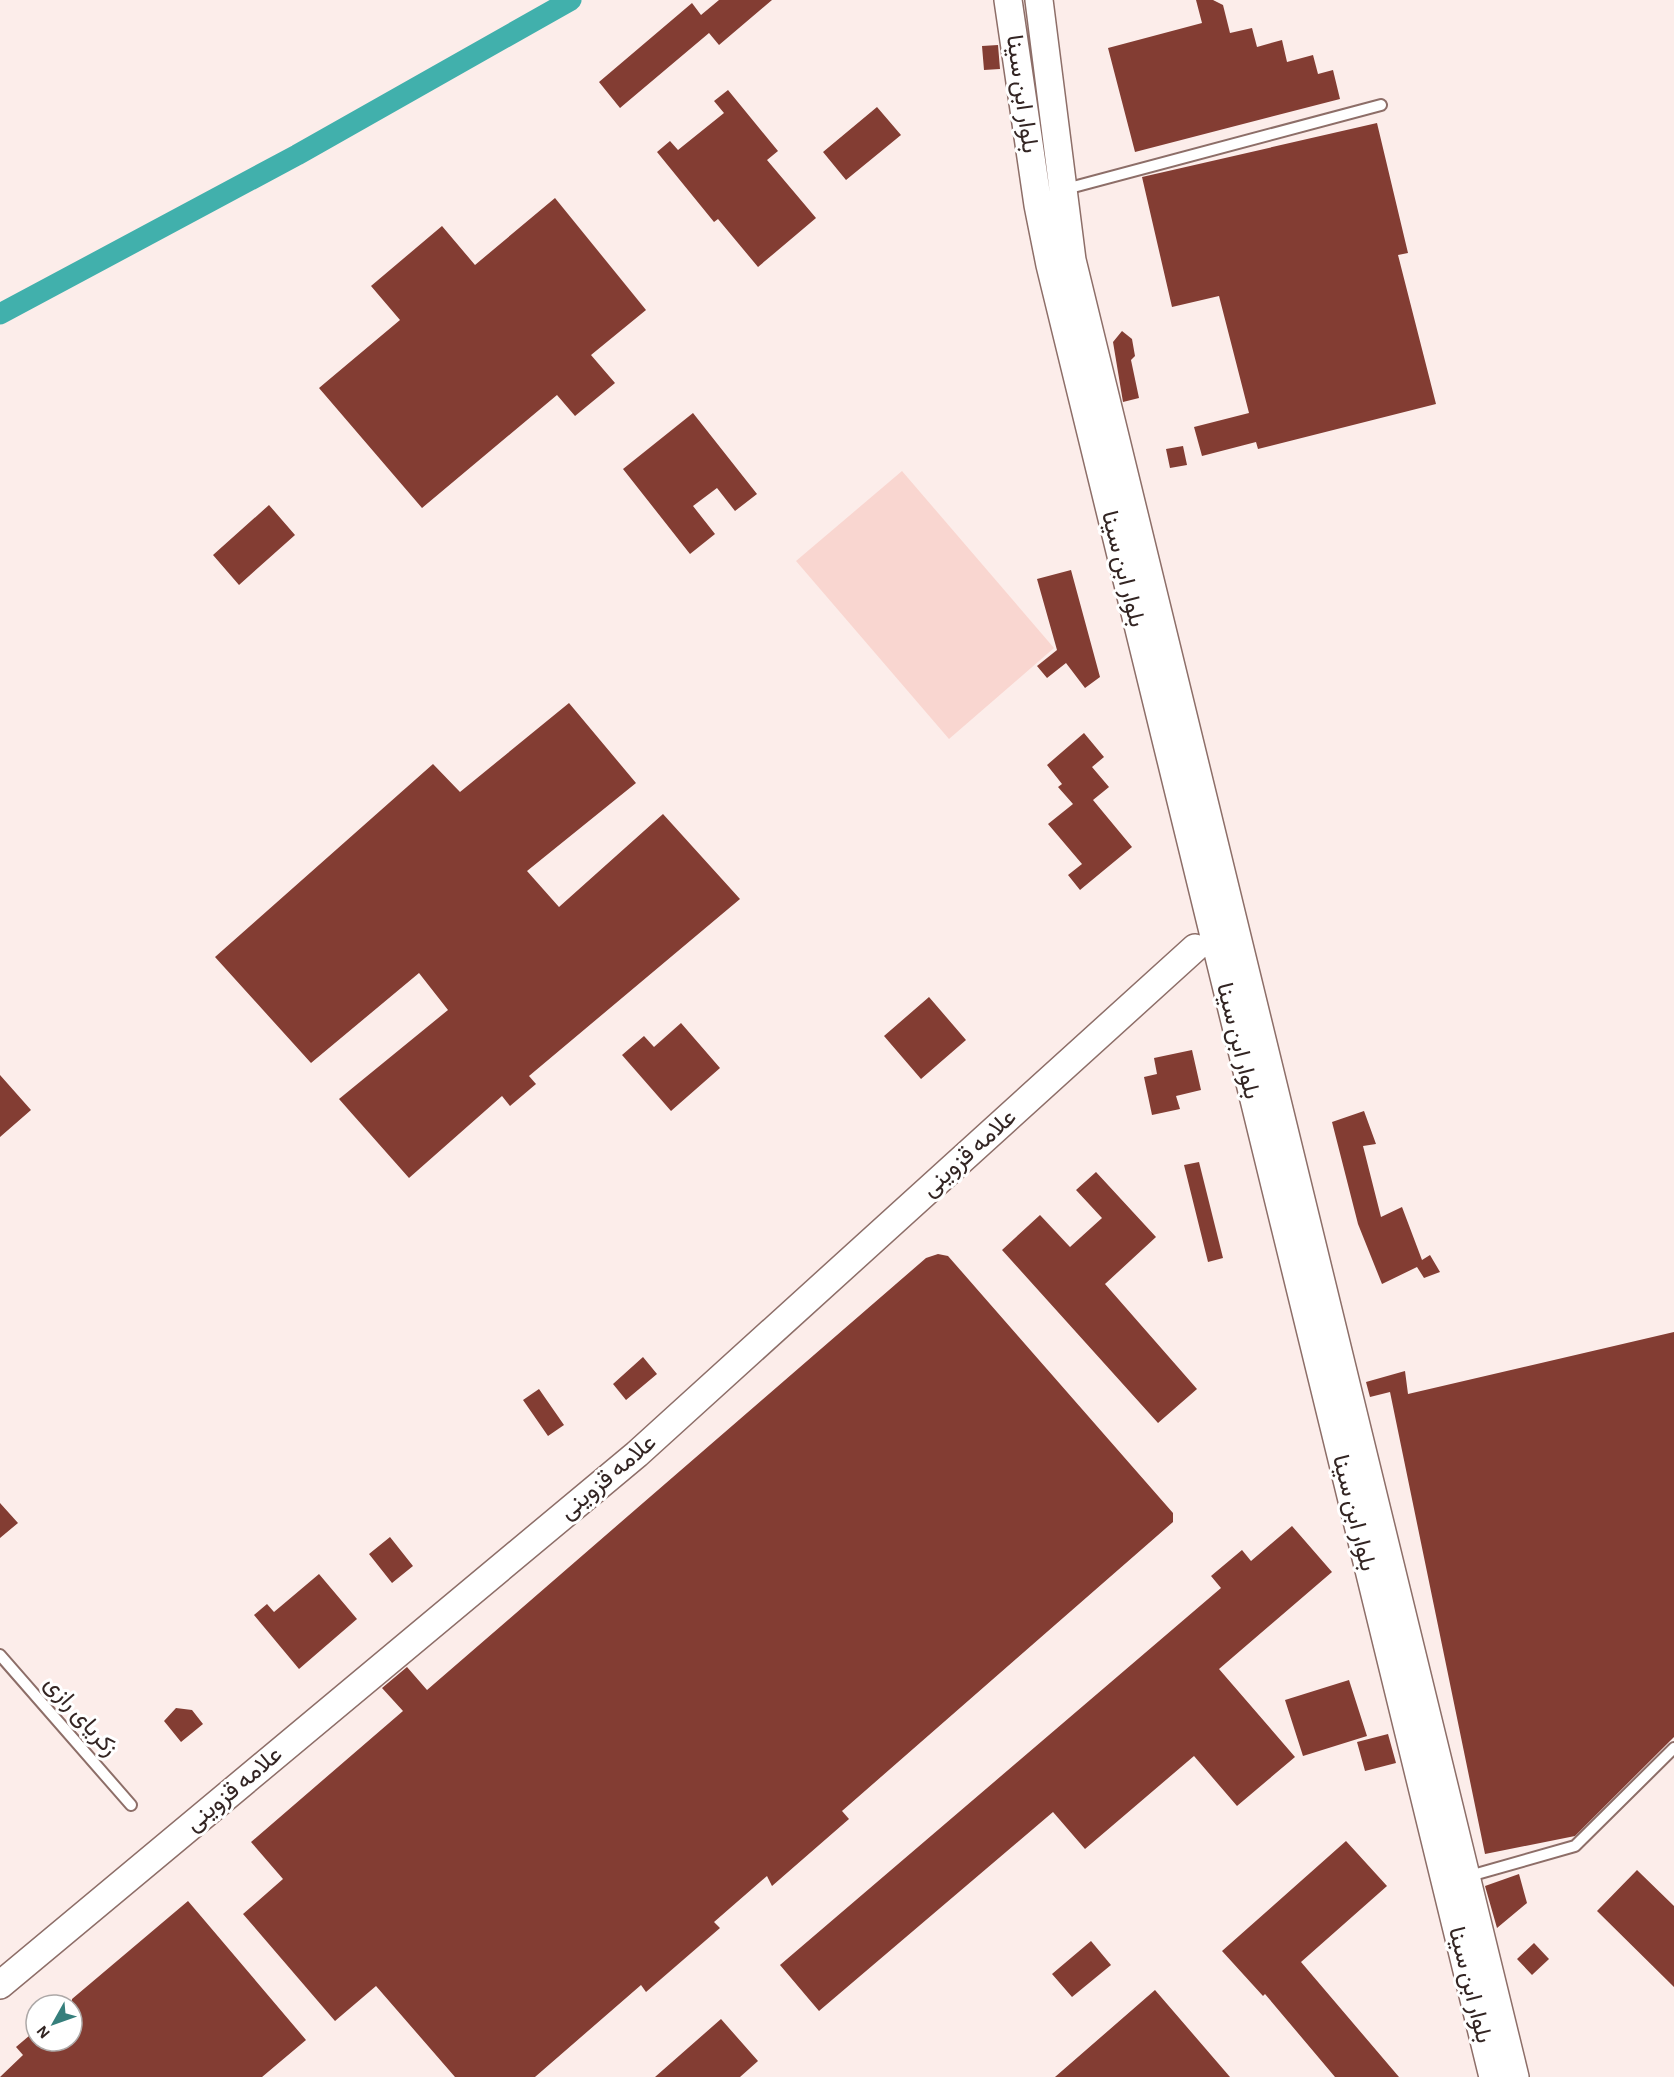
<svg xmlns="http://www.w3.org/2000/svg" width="1674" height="2077" font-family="'Alegreya Sans',Vazirmatn,sans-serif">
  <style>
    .green { fill: #f9d6d0 }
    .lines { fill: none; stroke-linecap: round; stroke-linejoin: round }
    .canal { stroke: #41b0ac; stroke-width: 21 }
    .building { fill: #833d33 }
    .service-casing { stroke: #8d6e68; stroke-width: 14 }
    .tertiary-casing { stroke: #8d6e68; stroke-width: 30 }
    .service { stroke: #fff; stroke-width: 10 }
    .tertiary { stroke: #fff; stroke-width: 27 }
    .labels { text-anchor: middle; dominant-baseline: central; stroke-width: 6; stroke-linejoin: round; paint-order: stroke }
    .street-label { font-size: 24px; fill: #332523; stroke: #fff }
  </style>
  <rect width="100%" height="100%" fill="#fcedea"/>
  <!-- green -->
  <path class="green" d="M902,471L1054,648L949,739L796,561Z"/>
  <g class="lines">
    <!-- canal -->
    <path class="canal" d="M0,314L297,155L571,0"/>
  </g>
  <!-- building -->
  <path class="building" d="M719,0H772L719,45L709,33L620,108L599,82L692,3L701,15Z
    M1196,0H1213L1223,5L1230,33L1252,28L1257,47L1282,40L1287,62L1313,55L1318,74L1333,70L1340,99L1135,152L1108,48L1202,23Z
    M998,45L1000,69L984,70L982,46Z
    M728,90L778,151L767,160L816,218L758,267L718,219L714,222L657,152L670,141L678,150L724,113L714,101Z
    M877,107L901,135L846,180L823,152Z
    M1377,123L1408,253L1398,255L1436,404L1258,449L1256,442L1202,456L1194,427L1249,413L1219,296L1172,307L1142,177Z
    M555,198L646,310L591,355L615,383L575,416L557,395L422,508L319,388L400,320L371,286L442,226L475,265Z
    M1122,331L1132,339L1135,356L1131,360L1139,398L1123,402L1113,342Z
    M693,413L757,494L735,511L717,488L693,506L715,534L690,554L623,469Z
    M1183,446L1187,465L1170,468L1166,449Z
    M269,505L295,535L239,585L213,555Z
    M1071,570L1100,677L1085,688L1066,663L1047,678L1037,666L1057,650L1037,579Z
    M569,703L636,783L527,871L559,907L663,814L740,899L529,1076L536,1084L510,1106L502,1096L409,1178L339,1099L448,1010L419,973L311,1063L215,957L433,764L460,792Z
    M1084,733L1104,757L1092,767L1109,787L1093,800L1132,847L1080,890L1068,875L1082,864L1048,824L1073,804L1058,787L1062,784L1047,765Z
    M929,997L966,1040L921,1079L884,1036Z
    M681,1023L720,1068L671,1111L622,1055L644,1036L654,1047Z
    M1192,1050L1201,1090L1176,1096L1180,1109L1152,1115L1144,1077L1157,1074L1154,1058Z
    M0,1075L31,1110L0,1137Z
    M1364,1111L1376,1144L1363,1146L1381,1217L1402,1207L1422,1260L1430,1255L1440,1272L1424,1278L1417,1267L1382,1284L1358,1224L1332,1122Z
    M1199,1162L1223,1258L1208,1262L1184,1165Z
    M1096,1172L1156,1237L1105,1284L1197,1389L1158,1423L1002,1250L1040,1215L1070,1247L1102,1218L1076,1190Z
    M938,1254L948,1256L1173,1513V1522L842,1811L849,1819L772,1886L767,1876L714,1922L720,1928L646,1992L641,1985L535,2077H455L376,1986L335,2021L243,1914L283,1879L251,1842L403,1711L382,1688L407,1667L427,1690L926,1258Z
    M1674,1332V1737L1575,1836L1485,1854L1390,1392L1370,1397L1366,1382L1405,1371L1408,1394Z
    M643,1357L657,1374L626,1400L613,1384Z
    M539,1389L564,1425L548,1436L523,1400Z
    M0,1503L18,1523L0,1538Z
    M1292,1526L1332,1572L1219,1669L1295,1757L1237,1806L1194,1756L1085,1849L1053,1812L819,2011L780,1965L1221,1588L1211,1576L1242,1550L1251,1561Z
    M390,1537L413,1566L392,1583L369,1554Z
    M319,1574L357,1619L299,1669L254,1615L267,1604L274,1612Z
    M1349,1680L1367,1736L1303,1756L1285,1700Z
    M176,1708L192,1710L203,1724L181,1742L164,1721Z
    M1388,1734L1396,1763L1365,1771L1357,1742Z
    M1346,1841L1387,1886L1301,1962L1399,2077H1335L1265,1994L1263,1996L1222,1951Z
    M1637,1870L1674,1906V1987L1597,1911Z
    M1519,1874L1527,1903L1497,1928L1485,1886Z
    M188,1901L306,2040L262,2077H0L23,2055L16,2047L36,2030V2041H72V1999Z
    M1091,1941L1111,1965L1072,1997L1052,1974Z
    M1534,1943L1549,1959L1532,1975L1517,1959Z
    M1155,1990L1230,2077H1055Z
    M721,2019L758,2061L740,2077H655Z"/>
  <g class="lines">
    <!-- service casing -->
    <g class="service-casing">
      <path id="service" d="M1062,190L1381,105
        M0,1655L131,1805
        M1466,1877L1575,1846L1674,1748"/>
    </g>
    <!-- tertiary casing -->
    <g class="tertiary-casing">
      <path id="tertiary" d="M1008,0L1038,205L1050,265L1493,2077
        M1039,0L1072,260L1515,2077
        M0,1985L637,1454L1195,948"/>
    </g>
    <!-- service -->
    <use href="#service" class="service"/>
    <!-- tertiary -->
    <use href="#tertiary" class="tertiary"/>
  </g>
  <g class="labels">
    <!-- street labels -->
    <g class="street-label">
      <text transform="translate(1022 94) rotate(82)">بلوار ابن سینا</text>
      <text transform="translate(1123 569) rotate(76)">بلوار ابن سینا</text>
      <text transform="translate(1238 1041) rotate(76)">بلوار ابن سینا</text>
      <text transform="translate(969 1153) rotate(-42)">علامه قزوینی</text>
      <text transform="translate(608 1477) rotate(-40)">علامه قزوینی</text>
      <text transform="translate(1354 1513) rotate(76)">بلوار ابن سینا</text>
      <text transform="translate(81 1716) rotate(49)">زکریای رازی</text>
      <text transform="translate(234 1789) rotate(-40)">علامه قزوینی</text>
      <text transform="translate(1470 1985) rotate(76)">بلوار ابن سینا</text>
    </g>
  </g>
  <!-- north arrow -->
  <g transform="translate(54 2023) rotate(230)"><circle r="28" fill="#ffffff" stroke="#ada8a7" stroke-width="1.5"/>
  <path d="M0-4.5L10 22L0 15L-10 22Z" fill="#367f7c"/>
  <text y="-9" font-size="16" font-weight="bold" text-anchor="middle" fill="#332523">N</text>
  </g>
</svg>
